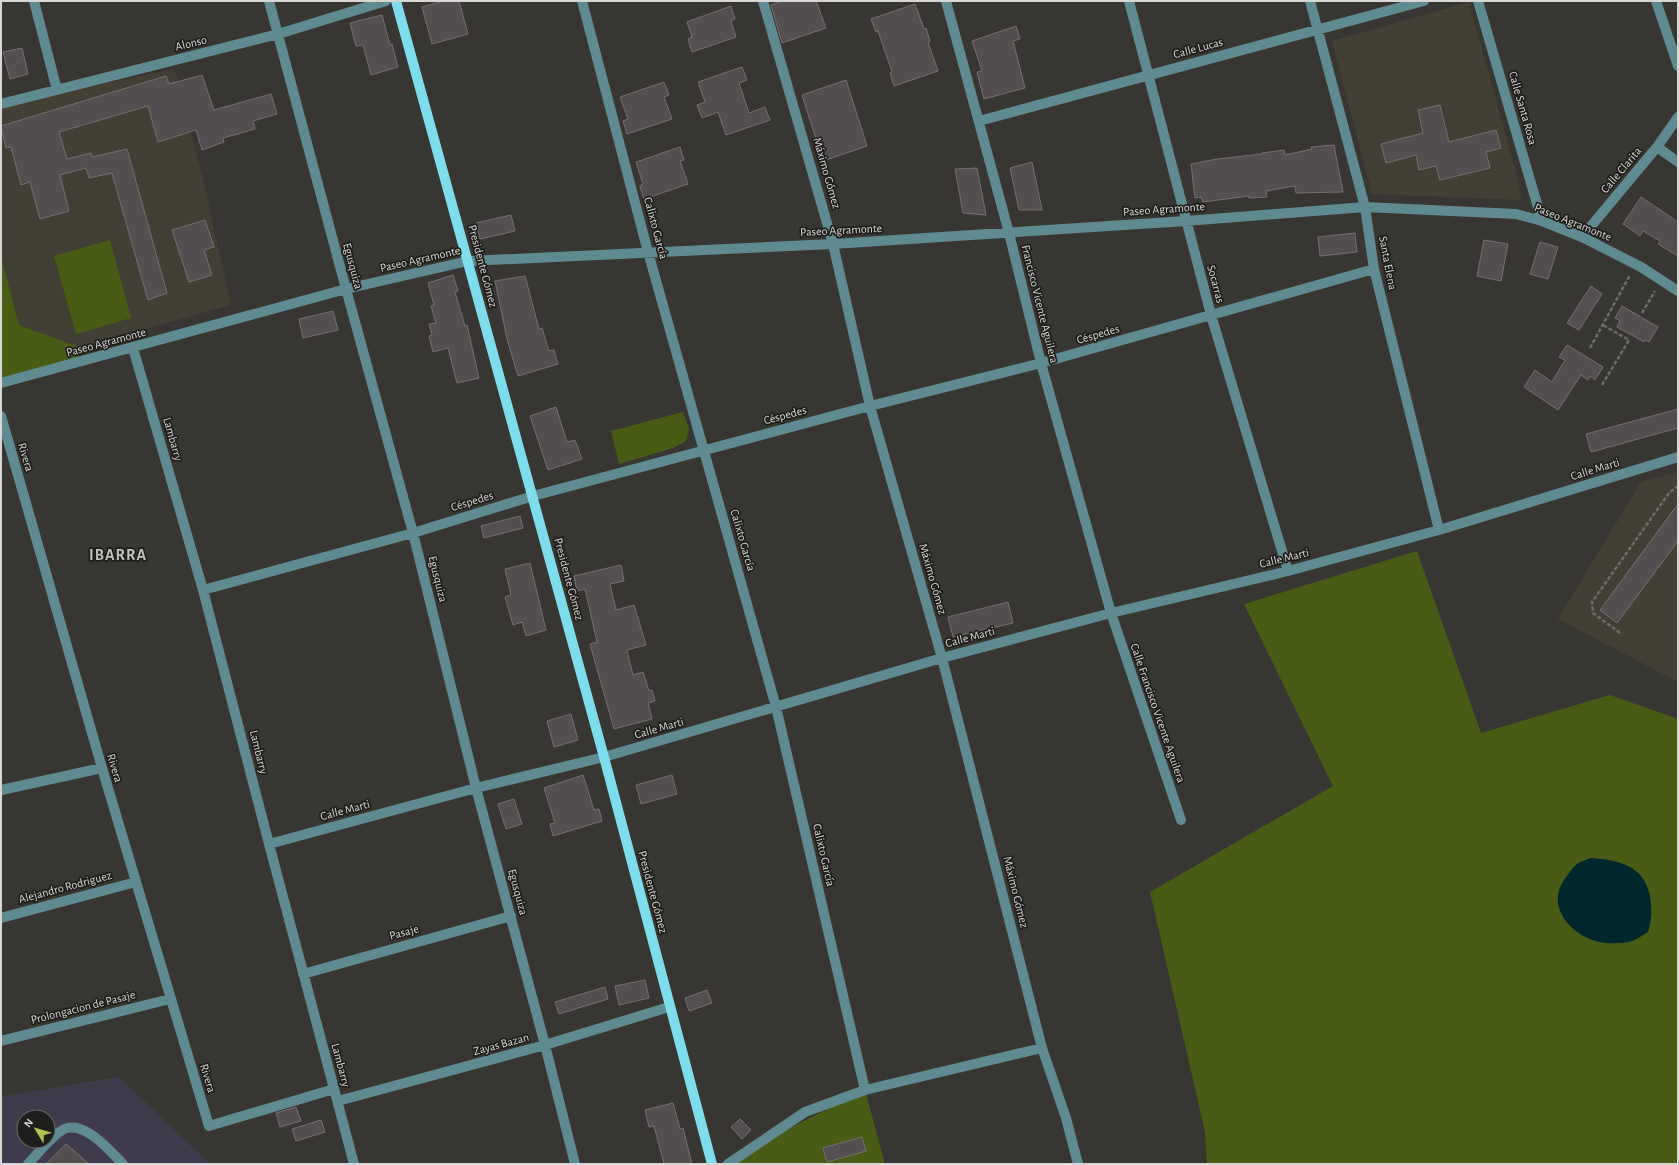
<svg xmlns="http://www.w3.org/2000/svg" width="1679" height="1165" font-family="'Alegreya Sans',sans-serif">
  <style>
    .built { fill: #423f34 }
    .industrial { fill: #3f3b4d; fill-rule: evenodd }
    .green { fill: #495c15 }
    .water { fill: #00272c }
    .building { fill: #544e51; stroke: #756f71 }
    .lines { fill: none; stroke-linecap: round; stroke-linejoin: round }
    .path { stroke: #6e6d69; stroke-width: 2.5; stroke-dasharray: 4 2; stroke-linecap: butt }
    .minor { stroke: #5e8a91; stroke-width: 10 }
    .major { stroke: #7eddec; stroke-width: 10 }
    .labels { text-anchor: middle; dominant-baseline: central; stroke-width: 3.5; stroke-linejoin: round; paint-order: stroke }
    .street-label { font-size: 12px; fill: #d8d7d4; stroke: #1e1e1c }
    .district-label { font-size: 16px; font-weight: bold; letter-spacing: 1px; fill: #c1c0ba; stroke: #1e1e1c }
  </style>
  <rect width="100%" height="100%" fill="#383632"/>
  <!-- built -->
  <path class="built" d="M1469,2L1519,183L1521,200L1372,194L1332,41Z
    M174,69L202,175L231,305L79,347L19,325L1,256V104Z
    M1678,472V682L1558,619L1641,482Z"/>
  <!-- industrial -->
  <path class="industrial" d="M119,1077L210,1164H1V1097ZM24,1117H48V1141H24Z"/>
  <!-- green -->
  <path class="green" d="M110,240L131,318L76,334L54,256Z
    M1,256L19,325L79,347L78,363L1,384Z
    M683,412L689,429L686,441L673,448L619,464L611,431Z
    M1417,551L1481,733L1610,695L1678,719V1164H1207L1205,1132L1150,892L1333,786L1244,604Z
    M865,1090L885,1164H719Z"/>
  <!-- water -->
  <path class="water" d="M1591,858C1618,860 1644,865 1650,896C1652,909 1652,920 1648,932C1643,935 1637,939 1632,941C1627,943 1621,943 1616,943C1581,947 1539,909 1567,876C1570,872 1573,867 1577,864C1581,861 1587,860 1591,858Z"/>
  <!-- building -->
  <path class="building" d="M444,1H459L468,34L432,44L422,7Z
    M781,1H816L826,28L782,43L771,5Z
    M915,4L924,29L926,28L930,41L928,42L938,71L894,86L890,73L892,72L878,31L876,32L871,19Z
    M731,6L735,19L731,21L736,37L692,52L688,39L692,37L687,22Z
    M382,15L390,45L392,44L398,67L371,75L363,45L356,46L350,23Z
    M1016,26L1020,39L1013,41L1025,88L984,99L977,72L982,71L972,41Z
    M22,48L28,74L10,79L3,52Z
    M742,67L747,80L739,83L749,113L765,107L770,120L726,135L718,112L702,118L697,105L705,102L698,82Z
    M202,75L214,110L271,94L277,114L253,121L255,129L223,138L224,142L202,150L196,130L158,142L148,106L59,132L67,159L91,153L92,157L127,149L167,293L148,300L112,173L89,178L86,168L60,175L69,211L40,219L30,182L21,185L11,147L6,148L1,126L166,76L169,84Z
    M846,80L867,146L823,161L802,95Z
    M664,82L669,95L664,97L672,119L627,134L623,121L628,119L620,97Z
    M1440,105L1449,142L1496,130L1501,148L1486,152L1490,168L1440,180L1436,166L1419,170L1416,155L1386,163L1381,144L1423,133L1418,110Z
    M1334,145L1343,192L1296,193L1295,186L1266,191L1267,197L1249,198V196L1203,202L1201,197L1195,198L1191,164L1217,159L1262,154V153L1284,150L1285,155L1312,149L1311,147Z
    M680,147L684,160L680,161L688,184L644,199L640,186L643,184L636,162Z
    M1032,162L1042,210H1019L1010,168Z
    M977,168L986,215L963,213L955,169Z
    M1641,197L1678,222V256L1658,244L1660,241L1643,231L1640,236L1623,224Z
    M511,215L515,231L480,239L476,223Z
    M205,220L214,247L204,250L212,275L189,282L172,230Z
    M1355,233L1357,252L1320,256L1318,237Z
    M1484,240L1508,244L1501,281L1477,276Z
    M1540,242L1558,247L1548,279L1530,274Z
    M453,275L458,291L455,292L465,326L467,325L479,378L457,383L448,348L433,352L429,336L432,335L429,324L436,323L431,306L434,305L428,283Z
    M525,276L539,329L542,328L549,351L554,350L558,364L518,376L507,339L495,281Z
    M1591,286L1602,294L1579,330L1567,323Z
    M1622,306L1658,327L1649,342L1645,340L1644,342L1617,327L1620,321L1615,318Z
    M333,311L338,330L303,338L299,319Z
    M1567,345L1603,367L1595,380L1590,376L1588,380L1581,375L1558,410L1524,387L1535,370L1552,382L1565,360L1559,357Z
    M556,407L567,442L575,440L582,459L548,470L530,416Z
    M1678,409V428L1591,452L1586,434Z
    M1678,504V541L1617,623L1600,610Z
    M520,516L523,528L484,538L481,526Z
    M530,563L546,630L526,636L522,622L513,625L505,597L511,595L505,569Z
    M621,565L624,581L610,584L616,610L634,605L646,645L627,650L633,675L643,672L649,691L652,690L655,701L648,703L652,719L614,729L590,644L597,642L585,589L577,591L574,576Z
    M1008,602L1013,623L953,637L948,617Z
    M571,714L578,740L554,747L547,721Z
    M583,775L594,810L599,809L602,821L553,836L550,824L555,823L544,788Z
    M672,775L677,794L641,804L636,785Z
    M514,799L522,824L506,829L498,804Z
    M645,980L649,998L619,1005L615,986Z
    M605,987L608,999L559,1014L555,1002Z
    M707,990L712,1003L689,1011L685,998Z
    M673,1103L680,1129L683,1128L692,1164H664L654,1126L649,1127L645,1110Z
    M296,1107L301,1121L280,1127L276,1113Z
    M740,1119L751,1130L742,1139L731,1127Z
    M321,1120L325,1132L296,1141L292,1129Z
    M862,1137L866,1151L827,1162L823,1148Z
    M66,1144L89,1164H46Z"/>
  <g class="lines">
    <!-- path -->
    <path class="path" d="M1642,313L1655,291
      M1590,348L1630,275
      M1602,385L1629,340L1603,325
      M1620,633L1593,613L1592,602L1669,493L1678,486"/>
    <!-- minor -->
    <path class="minor" d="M34,1L57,90
      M269,1L346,289L413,533L476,788L545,1045L575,1164
      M582,1L648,252L776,707L865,1090
      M763,1L833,244L870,406L942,658L1042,1048L1066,1118L1078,1164
      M946,1L1009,233L1041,363L1111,613L1181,820
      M1129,1L1211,315L1288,571
      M1310,1L1365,207L1374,269L1439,530
      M1478,1L1542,221
      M1656,1L1678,66
      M1,104L278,34L386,1
      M979,121L1424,1
      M1657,147L1678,162
      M1582,237L1657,147L1678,117
      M133,348L203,590L269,844L354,1164
      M1,383L346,289L468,261L833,244L1186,221L1365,207L1516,214L1542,221L1582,237L1641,267L1678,291
      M1,416L102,768L209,1126L334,1089
      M203,590L413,533L533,496L870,406L1041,363L1374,269
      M1,790L102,768
      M269,844L476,788L604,757L942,658L1111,613L1288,571L1439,530L1678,457
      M1,918L136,882
      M303,974L511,916
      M1,1041L170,999
      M338,1101L545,1045L669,1007
      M28,1164C37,1155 55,1131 67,1128C87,1123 110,1151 123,1164
      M728,1164L805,1112L865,1090L1042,1048"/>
    <!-- major -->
    <path class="major" d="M396,1L604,757L712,1164"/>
  </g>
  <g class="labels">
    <!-- street labels -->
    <g class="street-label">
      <text transform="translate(191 43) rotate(-14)">Alonso</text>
      <text transform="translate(1198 48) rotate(-15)">Calle Lucas</text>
      <text transform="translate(1523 108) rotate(74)">Calle Santa Rosa</text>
      <text transform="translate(1621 170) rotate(-50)">Calle Clarita</text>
      <text transform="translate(827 173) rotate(74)">Máximo Gómez</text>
      <text transform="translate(1164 209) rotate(-4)">Paseo Agramonte</text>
      <text transform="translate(1573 222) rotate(22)">Paseo Agramonte</text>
      <text transform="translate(656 228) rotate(75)">Calixto García</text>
      <text transform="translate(841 230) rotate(-3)">Paseo Agramonte</text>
      <text transform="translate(420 259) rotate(-13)">Paseo Agramonte</text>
      <text transform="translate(1388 263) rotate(79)">Santa Elena</text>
      <text transform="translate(353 266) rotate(75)">Egusquiza</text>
      <text transform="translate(483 266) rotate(75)">Presidente Gómez</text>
      <text transform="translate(1216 284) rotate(75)">Socarras</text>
      <text transform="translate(1040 304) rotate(76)">Francisco Vicente Aguilera</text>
      <text transform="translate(1098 334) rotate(-16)">Céspedes</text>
      <text transform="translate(106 342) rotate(-15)">Paseo Agramonte</text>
      <text transform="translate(785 415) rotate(-15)">Céspedes</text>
      <text transform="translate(173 439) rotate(74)">Lambarry</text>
      <text transform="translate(26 457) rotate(74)">Rivera</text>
      <text transform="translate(1595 469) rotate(-17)">Calle Marti</text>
      <text transform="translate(472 501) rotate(-17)">Céspedes</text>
      <text transform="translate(743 540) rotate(74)">Calixto García</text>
      <text transform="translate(1284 558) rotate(-14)">Calle Marti</text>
      <text transform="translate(438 579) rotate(76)">Egusquiza</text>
      <text transform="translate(569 579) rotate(75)">Presidente Gómez</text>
      <text transform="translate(933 579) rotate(74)">Máximo Gómez</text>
      <text transform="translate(970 637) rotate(-15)">Calle Marti</text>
      <text transform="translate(1158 713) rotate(71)">Calle Francisco Vicente Aguilera</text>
      <text transform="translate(659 728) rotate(-16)">Calle Marti</text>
      <text transform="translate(259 752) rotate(76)">Lambarry</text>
      <text transform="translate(115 768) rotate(74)">Rivera</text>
      <text transform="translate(345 810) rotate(-15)">Calle Marti</text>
      <text transform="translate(824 855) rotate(77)">Calixto García</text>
      <text transform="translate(65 887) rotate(-15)">Alejandro Rodriguez</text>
      <text transform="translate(518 892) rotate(75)">Egusquiza</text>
      <text transform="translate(653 892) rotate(75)">Presidente Gómez</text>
      <text transform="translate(1016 892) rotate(76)">Máximo Gómez</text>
      <text transform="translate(404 932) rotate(-15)">Pasaje</text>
      <text transform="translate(83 1007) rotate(-14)">Prolongacion de Pasaje</text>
      <text transform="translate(501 1044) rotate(-15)">Zayas Bazan</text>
      <text transform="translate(341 1065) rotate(75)">Lambarry</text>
      <text transform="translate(208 1078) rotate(73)">Rivera</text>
    </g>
    <!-- district labels -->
    <g class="district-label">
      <text x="118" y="555">IBARRA</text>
    </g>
  </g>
  <!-- border -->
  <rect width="1679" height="1165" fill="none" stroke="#d8d7d4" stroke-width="4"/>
  <!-- north arrow -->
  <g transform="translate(36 1129) rotate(308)"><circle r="19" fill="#1e1e1c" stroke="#686866"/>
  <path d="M0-3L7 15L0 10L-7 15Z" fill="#b2c24b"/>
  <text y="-6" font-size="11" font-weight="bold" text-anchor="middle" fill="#d8d7d4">N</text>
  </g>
</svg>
